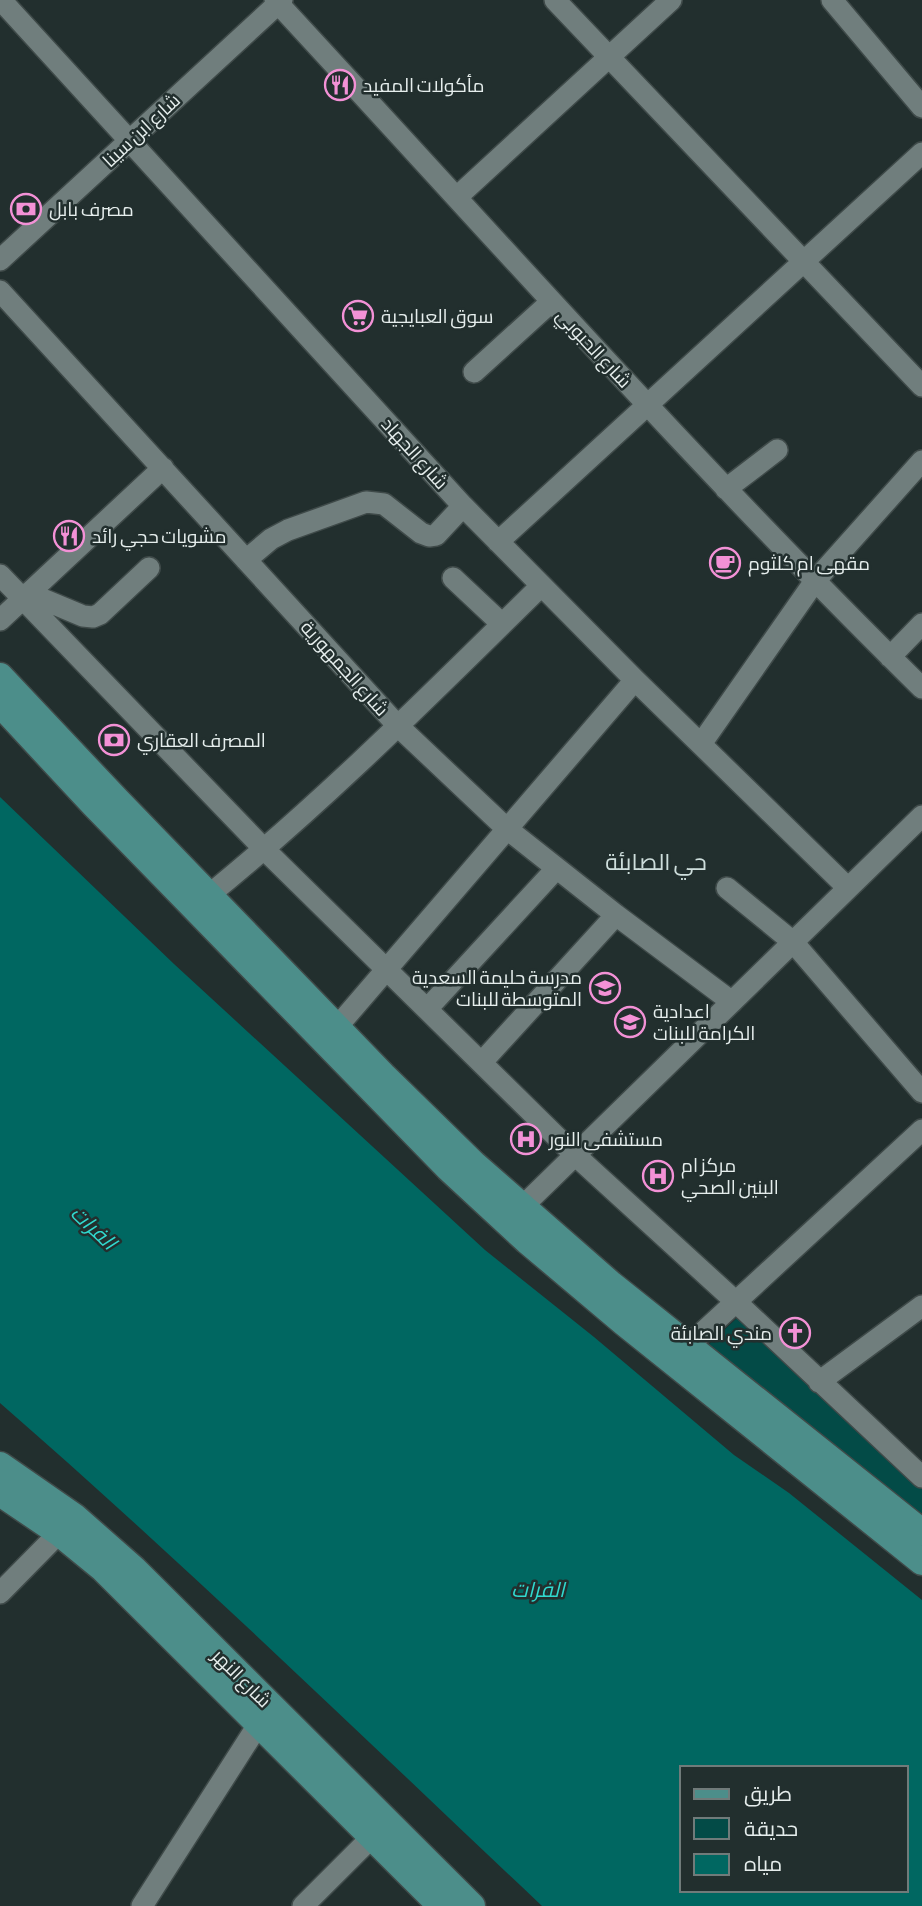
<svg xmlns="http://www.w3.org/2000/svg" width="922" height="1906" font-family="'Asap Condensed',Cairo,sans-serif">
  <style>
    .green { fill: #034b47 }
    .water { fill: #006761; fill-rule: evenodd }
    .lines { fill: none; stroke-linecap: round; stroke-linejoin: round }
    .minor-casing { stroke: #3f4a49; stroke-width: 24 }
    .major-casing { stroke: #3f4a49; stroke-width: 29 }
    .minor { stroke: #707e7d; stroke-width: 21 }
    .major { stroke: #4c8e8a; stroke-width: 26 }
    .labels { text-anchor: middle; dominant-baseline: central; stroke-width: 5; stroke-linejoin: round; paint-order: stroke }
    .poi-label { font-size: 19px; fill: #e5edec; stroke: #222f2e; text-anchor: start }
    .street-label { font-size: 19px; fill: #e5edec; stroke: #222f2e }
    .water-label { font-size: 21px; font-style: italic; fill: #30d9cf; stroke: #222f2e }
    .quarter-label { font-size: 23px; fill: #cededc; stroke: #222f2e }
  </style>
  <rect width="100%" height="100%" fill="#222f2e"/>
  <!-- green -->
  <path class="green" d="M738,1317L922,1488V1516L707,1346Z"/>
  <!-- water -->
  <path class="water" d="M0,797L174,964L485,1250L594,1337L734,1455L789,1493L922,1600V1906H542C363,1737 186,1565 0,1403ZM682,1768H906V1890H682Z"/>
  <g class="lines">
    <!-- minor casing -->
    <g class="minor-casing">
      <path id="minor" d="M1,0L463,506L635,680L848,888
        M275,0C489,231 697,467 922,688
        M555,0L922,386
        M832,0L922,107
        M457,197L671,0
        M0,260L282,0
        M0,291L398,726L506,828L616,915L732,1002
        M474,372L551,302
        M726,489L777,450
        M498,542L922,153
        M246,560L271,539L288,530L366,502L384,504L421,533L429,536L436,535L463,506
        M0,575L265,850L575,1155L736,1302L922,1477
        M453,578L502,624
        M28,593L83,616L93,617L100,614L149,568
        M0,620L163,468
        M890,657L922,624
        M701,744L815,581L922,461
        M727,888L793,942L922,1092
        M209,895C326,800 433,692 541,586
        M428,1008L556,869
        M337,1027L635,680
        M482,1062L616,915
        M522,1207L922,816
        M688,1346L922,1130
        M819,1382L922,1306
        M0,1593L59,1533
        M142,1906L258,1725
        M303,1906L371,1838"/>
    </g>
    <!-- major casing -->
    <g class="major-casing">
      <path id="major" d="M0,676L117,800L383,1075L474,1164L611,1284L922,1532
        M0,704L93,804L448,1168L527,1241L623,1322L922,1562
        M0,1465L75,1517L134,1569L472,1906
        M0,1493L59,1533L103,1569L441,1906"/>
    </g>
    <!-- minor -->
    <use href="#minor" class="minor"/>
    <!-- major -->
    <use href="#major" class="major"/>
  </g>
  <!-- icons -->
  <defs>
    <g id="restaurant-ring" transform="scale(1.575)"><circle r="9.5" fill="#222f2e" stroke="#f391d6" stroke-width="1.5"/><path d="M-5-6h1v4h1v-4h1v4h1v-4h1v5L-1.5 .5V6h-2V.5L-5-1ZM5-6V6H3V1.5H1.5Q1.5-4 5-6Z" fill="#f391d6"/></g>
    <g id="bank-ring" transform="scale(1.575)"><circle r="9.5" fill="#222f2e" stroke="#f391d6" stroke-width="1.5"/><path d="M-6-4H6V4H-6ZM0-2.3a2.3 2.3 0 1 0 0 4.6a2.3 2.3 0 1 0 0-4.6Z" fill="#f391d6"/></g>
    <g id="supermarket-ring" transform="scale(1.575)"><circle r="9.5" fill="#222f2e" stroke="#f391d6" stroke-width="1.5"/><path d="M-6-5.5h2.5l.6 2H6L4.5 2H-2.5L-4.4-4H-6ZM-1.5 3.2a1.3 1.3 0 1 0 .1 0ZM3 3.2a1.3 1.3 0 1 0 .1 0Z" fill="#f391d6"/></g>
    <g id="cafe-ring" transform="scale(1.575)"><circle r="9.5" fill="#222f2e" stroke="#f391d6" stroke-width="1.5"/><path d="M-5.5-4.5H6V0H3Q3 3.5 0 3.5H-2.5Q-5.5 3.5-5.5 0ZM3-3.2v2h1.7v-2ZM-6 4.5H4V6H-6Z" fill="#f391d6"/></g>
    <g id="school-ring" transform="scale(1.575)"><circle r="9.5" fill="#222f2e" stroke="#f391d6" stroke-width="1.5"/><path d="M0-5L7-2L0 1L-7-2ZM-4 1L0 2.5L4 1V4Q0 6-4 4Z" fill="#f391d6"/></g>
    <g id="hospital-ring" transform="scale(1.575)"><circle r="9.5" fill="#222f2e" stroke="#f391d6" stroke-width="1.5"/><path d="M-5-5h3v3.5h4V-5h3V5h-3V1.5h-4V5h-3Z" fill="#f391d6"/></g>
    <g id="church-ring" transform="scale(1.575)"><circle r="9.5" fill="#222f2e" stroke="#f391d6" stroke-width="1.5"/><path d="M-1.2-6h2.4v3.5h3.3v2.4h-3.3V6h-2.4V-.1h-3.3v-2.4h3.3Z" fill="#f391d6"/></g>
  </defs>
  <g fill-rule="evenodd">
    <use href="#restaurant-ring" x="340" y="85"/>
    <use href="#bank-ring" x="26" y="209"/>
    <use href="#supermarket-ring" x="358" y="316"/>
    <use href="#restaurant-ring" x="69" y="536"/>
    <use href="#cafe-ring" x="725" y="563"/>
    <use href="#bank-ring" x="114" y="740"/>
    <use href="#school-ring" x="605" y="988"/>
    <use href="#school-ring" x="630" y="1022"/>
    <use href="#hospital-ring" x="526" y="1139"/>
    <use href="#hospital-ring" x="658" y="1176"/>
    <use href="#church-ring" x="795" y="1333"/>
  </g>
  <g class="labels">
    <!-- poi labels -->
    <g class="poi-label">
      <text x="363" y="85">مأكوﻻت المفيد</text>
      <text x="49" y="209">مصرف بابل</text>
      <text x="381" y="316">سوق العبايجية</text>
      <text x="92" y="536">مشويات حجي رائد</text>
      <text x="748" y="563">مقهى ام كلثوم</text>
      <text x="137" y="740">المصرف العقاري</text>
      <text x="582" y="977" text-anchor="end">مدرسة حليمة السعدية<tspan x="582" dy="22">المتوسطة للبنات</tspan></text>
      <text x="653" y="1011">اعدادية<tspan x="653" dy="22">الكرامة للبنات</tspan></text>
      <text x="549" y="1139">مستشفى النور</text>
      <text x="681" y="1165">مركز ام<tspan x="681" dy="22">البنين الصحي</tspan></text>
      <text x="772" y="1333" text-anchor="end">مندي الصابئة</text>
    </g>
    <!-- street labels -->
    <g class="street-label">
      <text transform="translate(141 130) rotate(-43)">شارع ابن سينا</text>
      <text transform="translate(594 348) rotate(47)">شارع الحبوبي</text>
      <text transform="translate(415 453) rotate(48)">شارع الجهاد</text>
      <text transform="translate(345 668) rotate(48)">شارع الجمهورية</text>
      <text transform="translate(242 1678) rotate(45)">شارع النهر</text>
    </g>
    <!-- water labels -->
    <g class="water-label">
      <text transform="translate(94 1227) rotate(43)">الفرات</text>
      <text x="538" y="1589">الفرات</text>
    </g>
    <!-- quarter labels -->
    <g class="quarter-label">
      <text x="656" y="862">حي الصابئة</text>
    </g>
  </g>
  <!-- legend -->
  <rect x="680" y="1766" width="228" height="126" fill="#222f2e" stroke="#707b7a" stroke-width="2"/>
  <rect x="694" y="1789" width="35" height="10" fill="#4c8e8a" stroke="#707b7a" stroke-width="2"/>
  <text x="744" y="1801" font-size="21" fill="#e5edec">طريق</text>
  <rect x="694" y="1818" width="35" height="21" fill="#034b47" stroke="#707b7a" stroke-width="2"/>
  <text x="744" y="1836" font-size="21" fill="#e5edec">حديقة</text>
  <rect x="694" y="1854" width="35" height="21" fill="#006761" stroke="#707b7a" stroke-width="2"/>
  <text x="744" y="1871" font-size="21" fill="#e5edec">مياه</text>
</svg>
